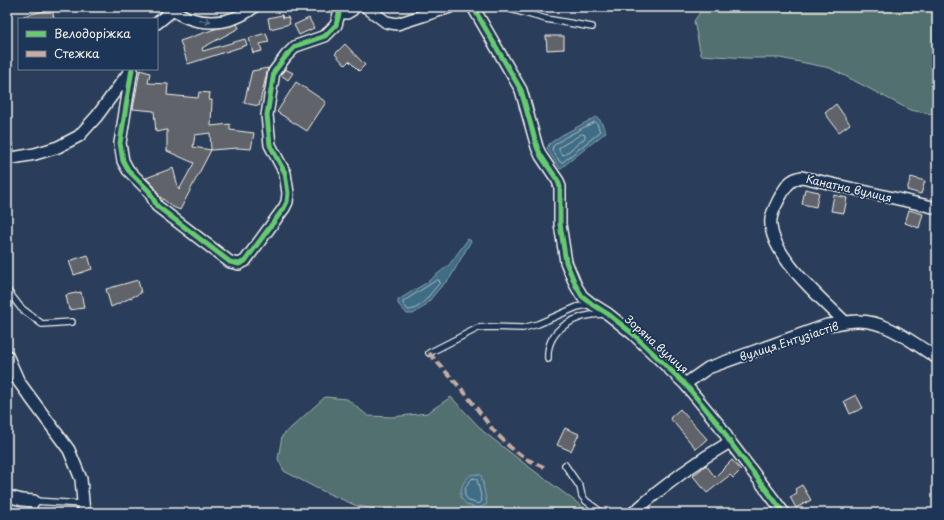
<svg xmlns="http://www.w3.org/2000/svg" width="944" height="520" font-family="'Playpen Sans',sans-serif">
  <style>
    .green { fill: #52706f; stroke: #a3b0ac; fill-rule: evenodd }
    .water { fill: #416d86; stroke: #89a2ad }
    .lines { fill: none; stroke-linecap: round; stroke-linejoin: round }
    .shore { stroke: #acbcc1; stroke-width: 1 }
    .building { fill: #60646b; stroke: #f4f1e8; fill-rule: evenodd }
    .service-casing { stroke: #f4f1e8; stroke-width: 8 }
    .minor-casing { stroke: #f4f1e8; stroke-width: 14 }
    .service { stroke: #1d3557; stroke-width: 5.5 }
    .minor { stroke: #1d3557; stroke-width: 11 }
    .quiet { stroke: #c7aca2; stroke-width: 4; stroke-dasharray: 8 4; stroke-linecap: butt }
    .cycleway-casing { stroke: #1d3557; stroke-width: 8 }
    .cycleway { stroke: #67ca6e; stroke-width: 5 }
    .oneway { stroke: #68778a }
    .labels { text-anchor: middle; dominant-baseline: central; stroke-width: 3.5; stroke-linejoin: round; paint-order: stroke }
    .street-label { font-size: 11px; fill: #f4f1e8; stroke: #1d3557 }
  </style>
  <rect width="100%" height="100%" fill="#2a3e5b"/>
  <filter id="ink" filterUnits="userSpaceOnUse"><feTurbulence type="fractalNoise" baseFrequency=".025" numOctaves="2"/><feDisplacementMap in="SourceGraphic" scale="8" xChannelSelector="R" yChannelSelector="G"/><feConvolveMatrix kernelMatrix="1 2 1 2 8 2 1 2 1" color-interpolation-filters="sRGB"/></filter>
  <g filter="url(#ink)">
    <!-- green -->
    <path class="green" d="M704,7H937V115L910,110L830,68L780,58H746L701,55L694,21Z
      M325,397L347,399L368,416L392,417L427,413L451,397L484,432L525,464L591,513H402L357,506L318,489L284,471L278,459L282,436ZM483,482L484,492L461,498Z"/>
    <!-- water -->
    <path class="water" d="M596,117L600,120L606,132L560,169L547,149L549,144L562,135Z
      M468,239L471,241L450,278L438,290L425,306L413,314H407L398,304V300L426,283L449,265Z
      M472,474L481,475L487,504L479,508L467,505L461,498C460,487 463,481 472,474Z"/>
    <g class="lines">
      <!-- shore -->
      <path class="shore" d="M595,122L597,123L600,132L563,162H560L552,150L553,146L564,138Z
        M582,134L585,135V138L564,155L561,154L559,150V148Z
        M437,280H439L440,283C431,291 422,310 408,310L403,304V302Z
        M473,478L477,479L482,501L479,504L469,501L465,496C464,488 467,483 473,478Z"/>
    </g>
    <!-- building -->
    <path class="building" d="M52,9L54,19H24L23,16Z
      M282,15L283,18L288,17L290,24L270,29L268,18Z
      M309,18L314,28L299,35L294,25Z
      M237,24L239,28L202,48L203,51L245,39L247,45L188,64L180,41L215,29Z
      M266,33L269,42L260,44L262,51L253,53L249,38Z
      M546,36H564V49L547,50Z
      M345,44L365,65L359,71L349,61L345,65L335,54Z
      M268,68L259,106L244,103L252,71Z
      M285,69L293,73L288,80L281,75Z
      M140,70L150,73L148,83L168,84L167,95L198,98L199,92L210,93L209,100H212L211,126L230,124V130L254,133L251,149L238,148L211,150L180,210L173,207L159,196L154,186L146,178L173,168L179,190L194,163L167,151V130L156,132L154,111L133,109ZM210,133L211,150L193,147L195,135Z
      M296,82L326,102L307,131L277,112Z
      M836,104L850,124L839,132L825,113Z
      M911,177L925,181L921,194L907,190Z
      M805,189L819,192L816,207L802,204Z
      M834,195L847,198L844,213L831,211Z
      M909,210L923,214L919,228L905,223Z
      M88,255L92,269L74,275L69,261Z
      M138,280L141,293L111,307L106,289Z
      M81,292L84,308L69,310L66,295Z
      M856,395L863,408L850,414L844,401Z
      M680,409L707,439L696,449L670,418Z
      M565,428L579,434L571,451L557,445Z
      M732,460L741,470L733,478L730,475L707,493L693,476L706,465L715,477Z
      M802,485L811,500L796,508L790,497L797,493L795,489Z"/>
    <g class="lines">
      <!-- service casing -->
      <g class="service-casing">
        <path id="service" d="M503,7L546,19L592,27
          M7,290L21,308L42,324L72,322
          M429,353L478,328L488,327L523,328L538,324L577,307L592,304
          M548,359C546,328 577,314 604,314
          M565,465L580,487L582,496L586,501L602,513
          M34,513V501L83,504"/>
      </g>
      <!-- minor casing -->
      <g class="minor-casing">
        <path id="minor" d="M169,7C194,27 229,27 254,7
          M366,7L386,22L397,24L450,7
          M473,7L521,90L537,147L541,156L558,181L560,187V224L566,262L576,286L582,296L592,304L608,314L633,334L685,384L720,426L730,442L784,513
          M339,14L340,13H347L352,10L354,7
          M157,23L173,10
          M132,69L120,143L123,161L128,170L149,191L157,206L230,262L239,264L245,261L284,208L287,202L288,193L285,173L270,145L267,115L274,72L286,56L296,46L325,36L336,25L339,14
          M7,147L8,159
          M7,159L35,154L58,147L79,136L97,116L130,71
          M845,322C823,300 767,253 771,219C772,212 776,205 779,199C785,188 789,179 802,177L937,208
          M7,355L19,382L69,450L81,479L84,513
          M685,384L708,368L827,325C838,324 848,321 858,321C888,321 913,343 937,358
          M7,496L22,500L34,501
          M633,513C663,486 695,462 730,442"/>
      </g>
      <!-- service -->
      <use href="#service" class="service"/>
      <!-- minor -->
      <use href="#minor" class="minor"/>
      <!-- quiet -->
      <path class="quiet" d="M429,353L465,393L493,430L510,447L526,459L544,467"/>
      <!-- cycleway casing -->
      <g class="cycleway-casing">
        <path id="cycleway" d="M473,7L521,90L537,147L541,156L558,181L560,187V224L566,262L576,286L582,296L592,304L608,314L633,334L685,384L720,426L730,442L784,513
          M132,69L120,143L123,161L128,170L149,191L157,206L230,262L239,264L245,261L284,208L287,202L288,193L285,173L270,145L267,115L274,72L286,56L296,46L325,36L336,25L339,14"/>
      </g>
      <!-- cycleway -->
      <use href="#cycleway" class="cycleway"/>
    </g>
    <!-- one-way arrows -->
    <defs><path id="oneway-shaft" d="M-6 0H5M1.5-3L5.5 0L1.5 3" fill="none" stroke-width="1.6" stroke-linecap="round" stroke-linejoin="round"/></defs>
    <use class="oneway" href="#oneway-shaft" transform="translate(205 21) rotate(6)"/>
  </g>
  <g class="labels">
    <!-- street labels -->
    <g class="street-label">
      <text transform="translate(849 188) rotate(13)">Канатна вулиця</text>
      <text transform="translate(789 341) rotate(-18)">вулиця Ентузіастів</text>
      <text transform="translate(657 344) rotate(42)">Зоряна вулиця</text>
    </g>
  </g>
  <!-- margin -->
  <rect width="944" height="520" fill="none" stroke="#1d3557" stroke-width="24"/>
  <rect x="12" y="12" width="920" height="496" fill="none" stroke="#f4f1e8" stroke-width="1.5" filter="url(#ink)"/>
  <!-- legend -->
  <rect x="18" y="18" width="140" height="52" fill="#1d3557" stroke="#738091"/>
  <rect x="26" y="31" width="20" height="6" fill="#67ca6e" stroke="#738091"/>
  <text x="54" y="38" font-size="12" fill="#f4f1e8">Велодоріжка</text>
  <rect x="26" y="51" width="20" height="6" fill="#c7aca2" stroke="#738091"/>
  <text x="54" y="58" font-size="12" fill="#f4f1e8">Стежка</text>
</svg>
